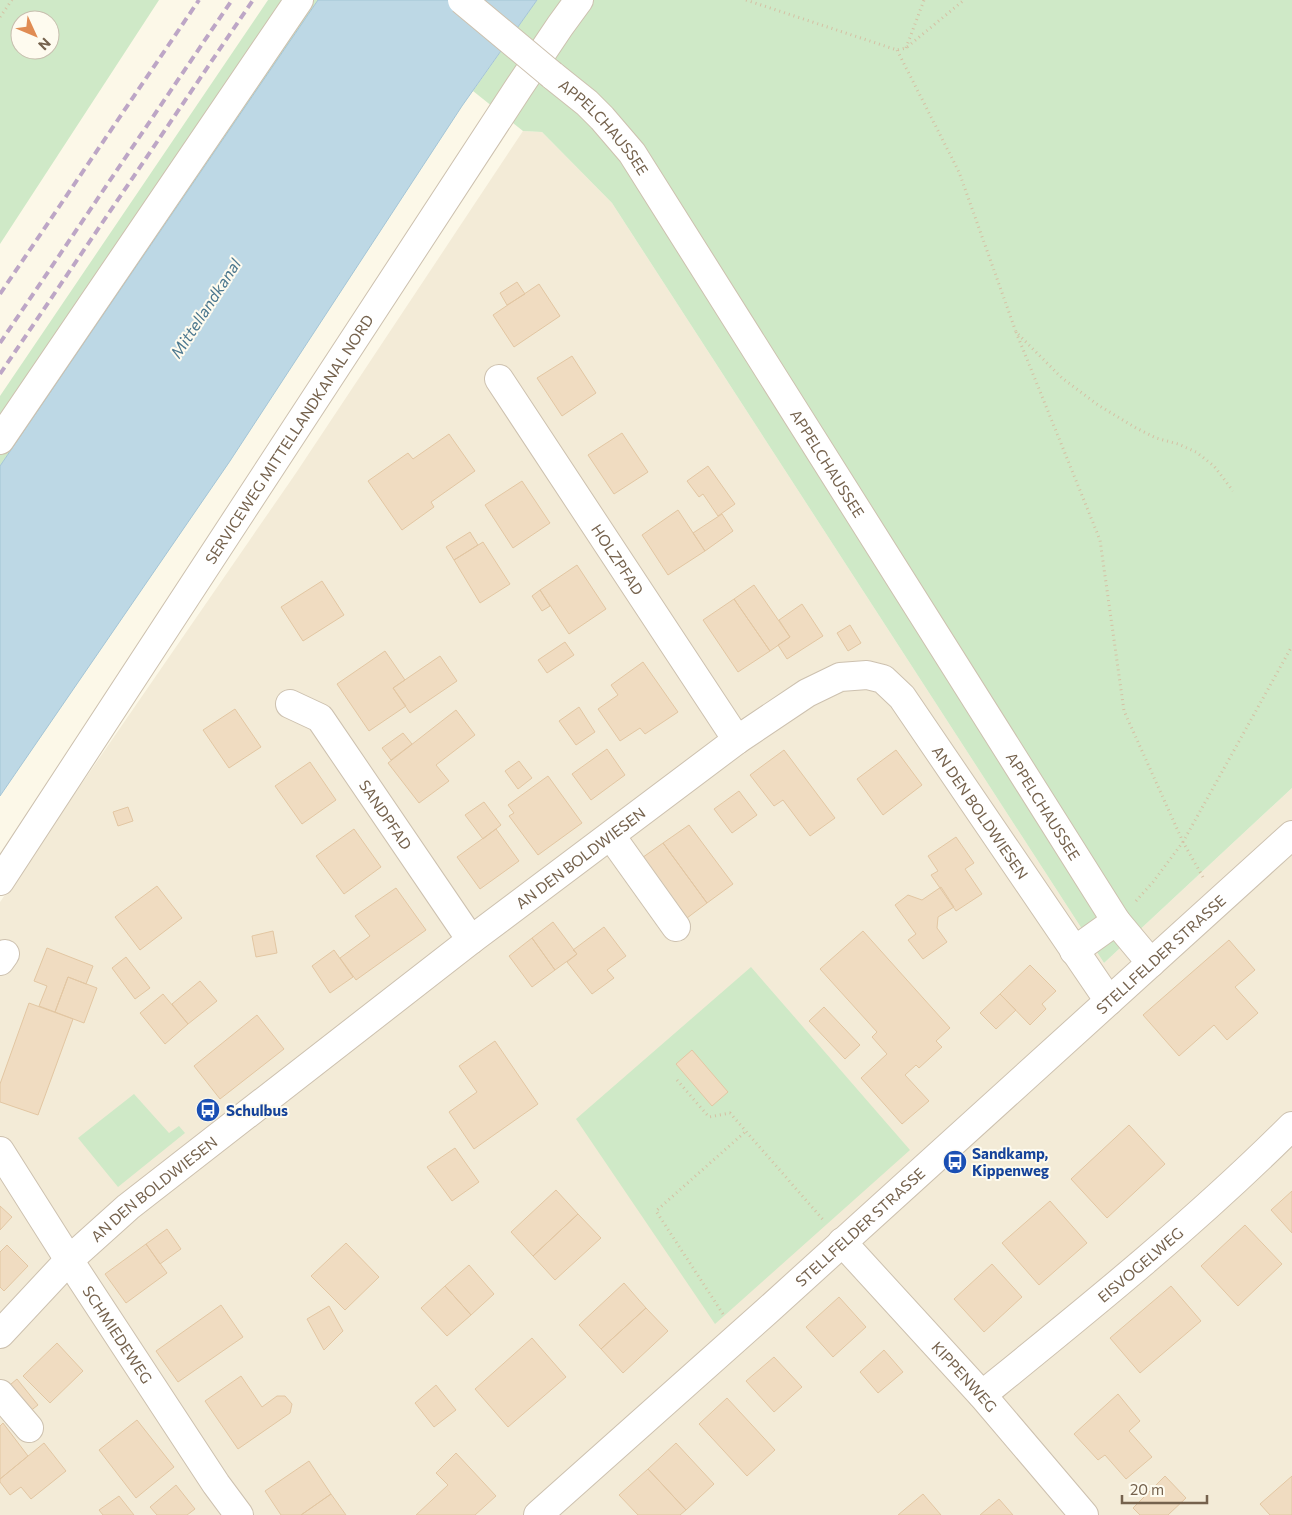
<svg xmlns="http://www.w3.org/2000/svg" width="1292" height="1515" font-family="Commissioner,sans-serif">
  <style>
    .residential { fill: #f3ebd7 }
    .green { fill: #cfe9c7; fill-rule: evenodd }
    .water { fill: #bdd8e5; stroke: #a4c5d6 }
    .building { fill: #f0dcc1; stroke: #e2c6a2 }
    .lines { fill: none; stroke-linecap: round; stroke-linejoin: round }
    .minor-casing { stroke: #cdc1af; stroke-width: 30 }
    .path { stroke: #d5c0a4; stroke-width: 3; stroke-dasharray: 1 4; stroke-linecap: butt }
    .minor { stroke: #fff; stroke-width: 28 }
    .rail { stroke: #bda6c6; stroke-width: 4; stroke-dasharray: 8 5; stroke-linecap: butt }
    .minor-bridge-casing { stroke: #cdc1af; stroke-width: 30; stroke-linecap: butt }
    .minor-bridge { stroke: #fff; stroke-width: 28 }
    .labels { text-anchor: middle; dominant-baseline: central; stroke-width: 4; stroke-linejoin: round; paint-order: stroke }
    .street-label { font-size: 15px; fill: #75624d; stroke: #fefbef }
    .transit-label { font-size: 15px; font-weight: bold; fill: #164399; stroke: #fefbef; text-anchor: start }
    .water-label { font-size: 16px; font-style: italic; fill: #4b778e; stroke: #fefbef }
  </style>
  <rect width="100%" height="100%" fill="#fcf8e8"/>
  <!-- residential -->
  <path class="residential" d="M523,131L542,132L612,203L1104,963L1292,788V1515H0V902L296,473Z"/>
  <!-- green -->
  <path class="green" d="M0,0H159L0,244ZM20,20H50V50H20Z
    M268,0H318L0,466V396Z
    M537,0H1292V788L1104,963L612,203L542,132L523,131L473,91Z
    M751,967L910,1150L715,1324L576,1119Z
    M134,1094L169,1133L179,1126L185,1133L118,1187L78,1138Z"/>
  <!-- water -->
  <path class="water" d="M318,0H537L462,106L230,461L0,796V466Z"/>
  <!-- building -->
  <path class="building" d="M517,282L525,294L507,305L500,293Z
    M539,284L560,316L514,347L493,315Z
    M572,356L596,393L562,416L537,378Z
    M622,433L648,472L614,494L588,455Z
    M449,434L475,471L431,502L434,507L402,530L368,481L408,453L413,459Z
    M708,466L735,504L718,516L703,494L699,497L687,481Z
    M522,481L550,523L513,548L485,505Z
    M678,510L705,551L668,575L642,535Z
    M722,514L733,531L705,551L693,533Z
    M470,532L478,545L454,560L446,547Z
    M483,542L510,584L480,603L454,560Z
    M577,565L606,609L569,634L540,590Z
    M322,581L344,615L303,641L281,607Z
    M754,585L790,637L770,651L734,599Z
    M540,590L550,606L542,611L532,596Z
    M734,599L770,651L738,672L703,620Z
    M802,604L823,636L787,659L778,645L790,637L779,620Z
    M850,625L861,643L848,651L837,633Z
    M565,642L574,655L547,673L538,660Z
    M385,651L405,680L393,688L406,706L369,731L337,684Z
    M440,656L457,681L410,713L393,688Z
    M643,662L678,712L645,734L640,728L620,741L598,709L618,695L611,685Z
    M579,707L595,732L576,745L559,721Z
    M235,709L261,747L229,768L203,730Z
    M456,710L475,735L436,765L449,781L419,803L388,763Z
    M403,733L412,744L391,760L382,748Z
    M607,749L625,775L591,800L572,774Z
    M784,750L835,818L810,836L783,800L774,806L750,775Z
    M896,750L922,785L883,815L857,779Z
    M519,761L532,778L518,789L505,771Z
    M310,762L336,800L302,824L275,786Z
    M548,776L582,823L538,855L509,816L514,813L508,805Z
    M739,791L757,815L732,833L714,809Z
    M484,802L501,825L483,839L465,815Z
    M128,807L133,821L118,826L113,812Z
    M689,825L733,884L707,903L663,843Z
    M354,829L381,867L344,894L316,856Z
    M496,829L519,861L480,889L457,857Z
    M956,837L974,863L965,869L982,894L956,911L931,875L938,871L928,856Z
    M663,843L707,903L683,921L639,860Z
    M157,886L182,918L140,950L115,917Z
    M941,887L954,907L938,917L937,928L947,942L923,959L908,940L916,934L895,905L908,895L922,900Z
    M396,888L426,930L356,980L340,958L370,936L355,916Z
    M553,922L577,954L555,970L532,938Z
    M604,927L626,956L607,970L614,978L592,994L567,962L577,954L573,950Z
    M273,931L277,953L256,957L252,936Z
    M863,931L950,1028L936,1041L942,1047L919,1068L916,1065L905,1075L929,1101L902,1124L861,1078L887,1054L872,1037L877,1032L820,969Z
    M532,938L555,970L532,987L509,956Z
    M1229,940L1255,970L1235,987L1258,1013L1227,1040L1214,1025L1179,1056L1143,1015Z
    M47,948L93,966L86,984L68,977L55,1012L39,1006L47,986L34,981Z
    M334,950L353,977L330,993L312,966Z
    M126,957L150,988L135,999L112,968Z
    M1030,965L1056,991L1042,1004L1046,1009L1030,1025L1000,994Z
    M68,977L97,988L84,1023L55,1012Z
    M200,981L217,1001L188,1024L172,1004Z
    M163,994L188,1024L165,1044L140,1013Z
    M1000,994L1016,1010L996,1029L980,1013Z
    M29,1003L73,1019L38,1115L0,1102V1084Z
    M824,1007L860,1045L845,1059L809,1021Z
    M257,1015L284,1049L220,1099L194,1066Z
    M495,1041L538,1104L474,1149L449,1112L477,1092L459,1066Z
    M692,1050L728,1092L712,1106L676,1064Z
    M1129,1125L1165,1164L1107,1218L1071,1179Z
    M455,1148L479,1182L452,1201L427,1167Z
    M556,1190L578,1214L533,1256L511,1232Z
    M1292,1191V1233L1271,1210Z
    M1050,1201L1087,1243L1039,1285L1002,1243Z
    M0,1206L12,1217L0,1230Z
    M578,1214L601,1238L555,1280L533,1256Z
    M1245,1225L1282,1264L1238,1306L1201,1266Z
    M167,1229L181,1249L160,1264L146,1244Z
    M346,1243L379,1277L345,1310L311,1276Z
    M146,1244L167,1273L126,1303L105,1274Z
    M7,1245L28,1266L4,1291L0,1287V1252Z
    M992,1264L1022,1297L984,1332L954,1299Z
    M469,1265L494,1294L471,1315L445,1286Z
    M624,1283L646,1308L601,1349L579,1325Z
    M445,1286L471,1315L447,1336L421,1308Z
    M1171,1286L1201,1321L1140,1373L1110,1338Z
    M839,1297L866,1327L833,1357L806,1327Z
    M221,1305L243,1337L178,1382L156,1351Z
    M329,1306L343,1331L324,1350L307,1319Z
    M646,1308L668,1331L623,1373L601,1349Z
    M532,1338L566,1377L508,1427L475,1389Z
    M57,1343L83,1371L50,1403L23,1376Z
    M884,1350L903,1372L878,1393L860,1372Z
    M774,1357L802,1387L774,1412L746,1381Z
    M241,1376L262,1407L277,1396H285L292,1404L290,1413L238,1449L205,1401Z
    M17,1379L38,1405L25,1415L5,1389Z
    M436,1385L456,1410L434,1427L415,1403Z
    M1118,1394L1140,1421L1129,1431L1152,1457L1126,1479L1105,1455L1098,1460L1074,1434Z
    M727,1398L775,1450L747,1476L699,1424Z
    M137,1420L174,1467L136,1498L99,1450Z
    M3,1423L28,1456L0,1479V1426Z
    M44,1443L66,1471L31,1499L21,1487L10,1495L0,1482V1479Z
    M676,1443L714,1484L686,1510L648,1469Z
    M456,1453L496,1496L475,1515H416L448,1485L436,1473Z
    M309,1461L331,1494L301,1515H281L265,1491Z
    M648,1469L686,1510L680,1515H638L619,1495Z
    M1165,1476L1186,1498L1168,1515H1140L1133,1508Z
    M1292,1476V1515H1270L1260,1504Z
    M176,1485L195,1509L187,1515H157L150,1507Z
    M331,1494L346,1515H301Z
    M923,1494L941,1515H898Z
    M119,1496L134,1515H103L99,1510Z
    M999,1499L1013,1515H980Z"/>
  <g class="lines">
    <!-- minor casing -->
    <g class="minor-casing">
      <g id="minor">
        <path id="s1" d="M552,75L587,103L602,118L632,153L1116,921L1151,963"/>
        <path id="s2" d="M499,379L737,740"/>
        <path d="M0,440L299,0"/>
        <path id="s3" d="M290,704L320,718L471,940"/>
        <path d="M611,836L676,927"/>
        <path id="s4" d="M0,881L519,87L560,26L579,0"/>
        <path d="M1074,951L1116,921"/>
        <path d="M0,961L5,954"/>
        <path id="s5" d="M0,1151L69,1260L216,1484L239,1515"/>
        <path id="s6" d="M842,1242L982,1395L1084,1515"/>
        <path id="s7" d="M0,1334L69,1260L128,1207L471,940L737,740L807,693L840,677L867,675L883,679L902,697L1109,1001"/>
        <path d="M0,1394L29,1428"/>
        <path id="s8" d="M982,1395C1088,1309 1195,1223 1292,1126"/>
        <path id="s9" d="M538,1515L767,1311L1292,835"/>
      </g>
    </g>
    <!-- path -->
    <path class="path" d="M746,0L897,50L906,48L964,0
      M0,17L12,0
      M906,48L924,0
      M897,50L959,172L1016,332L1062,378L1098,405L1136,428L1156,438L1178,444L1196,452L1214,466L1233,491
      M1016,332L1100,540L1124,711L1183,842L1204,879
      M1136,901L1153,882L1183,842L1292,646
      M677,1080L709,1117L730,1113L825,1222
      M723,1314L656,1211L745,1132"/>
    <!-- minor -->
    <use href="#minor" class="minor"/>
    <!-- rail -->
    <path class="rail" d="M0,294L199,0
      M0,343L232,0
      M0,374L253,0"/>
    <!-- minor-bridge casing -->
    <g class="minor-bridge-casing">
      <path id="minor-bridge" d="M462,0L552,75"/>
    </g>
    <!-- minor-bridge -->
    <use href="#minor-bridge" class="minor-bridge"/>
  </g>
  <!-- icons -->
  <defs>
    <g id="bus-disc" transform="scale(1.25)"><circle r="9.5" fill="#1a4fb4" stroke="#fefbef"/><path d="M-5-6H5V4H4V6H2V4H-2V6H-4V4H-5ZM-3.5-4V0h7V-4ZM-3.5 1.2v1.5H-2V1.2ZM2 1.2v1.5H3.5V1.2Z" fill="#fff"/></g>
  </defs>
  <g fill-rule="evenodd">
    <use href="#bus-disc" x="208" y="1110"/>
    <use href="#bus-disc" x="955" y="1162"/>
  </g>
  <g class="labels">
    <!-- street labels -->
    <g class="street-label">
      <text stroke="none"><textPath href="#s1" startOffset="74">APPELCHAUSSEE</textPath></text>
      <text stroke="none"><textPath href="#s4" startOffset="528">SERVICEWEG MITTELLANDKANAL NORD</textPath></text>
      <text stroke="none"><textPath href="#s1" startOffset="479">APPELCHAUSSEE</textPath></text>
      <text stroke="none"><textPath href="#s2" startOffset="216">HOLZPFAD</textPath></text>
      <text stroke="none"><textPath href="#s1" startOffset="884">APPELCHAUSSEE</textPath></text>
      <text stroke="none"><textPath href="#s7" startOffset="1278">AN DEN BOLDWIESEN</textPath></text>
      <text stroke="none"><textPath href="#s3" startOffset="150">SANDPFAD</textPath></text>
      <text stroke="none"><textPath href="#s7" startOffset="752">AN DEN BOLDWIESEN</textPath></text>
      <text stroke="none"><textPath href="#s9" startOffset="838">STELLFELDER STRASSE</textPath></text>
      <text stroke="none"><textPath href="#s7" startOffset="212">AN DEN BOLDWIESEN</textPath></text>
      <text stroke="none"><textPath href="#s9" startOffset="432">STELLFELDER STRASSE</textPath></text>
      <text stroke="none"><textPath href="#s8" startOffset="205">EISVOGELWEG</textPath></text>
      <text stroke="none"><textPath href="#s5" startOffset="218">SCHMIEDEWEG</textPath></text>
      <text stroke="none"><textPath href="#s6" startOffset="182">KIPPENWEG</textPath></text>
    </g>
    <!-- transit labels -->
    <g class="transit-label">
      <text x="226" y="1110">Schulbus</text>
      <text x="972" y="1153">Sandkamp,<tspan x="972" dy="17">Kippenweg</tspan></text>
    </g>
    <!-- water labels -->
    <g class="water-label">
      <text transform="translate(205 308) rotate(-57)">Mittellandkanal</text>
    </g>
  </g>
  <!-- north arrow -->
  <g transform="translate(35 35) rotate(134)"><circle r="24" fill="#fefbef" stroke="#c7beae"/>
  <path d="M0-4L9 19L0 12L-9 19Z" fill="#e08c53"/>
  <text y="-8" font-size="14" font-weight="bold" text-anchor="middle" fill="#75624d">N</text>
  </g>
  <!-- scale -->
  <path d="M1122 1495v8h85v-8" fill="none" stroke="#75624d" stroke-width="2.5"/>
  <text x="1130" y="1495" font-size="15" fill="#75624d" stroke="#fefbef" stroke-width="4" paint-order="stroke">20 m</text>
</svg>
